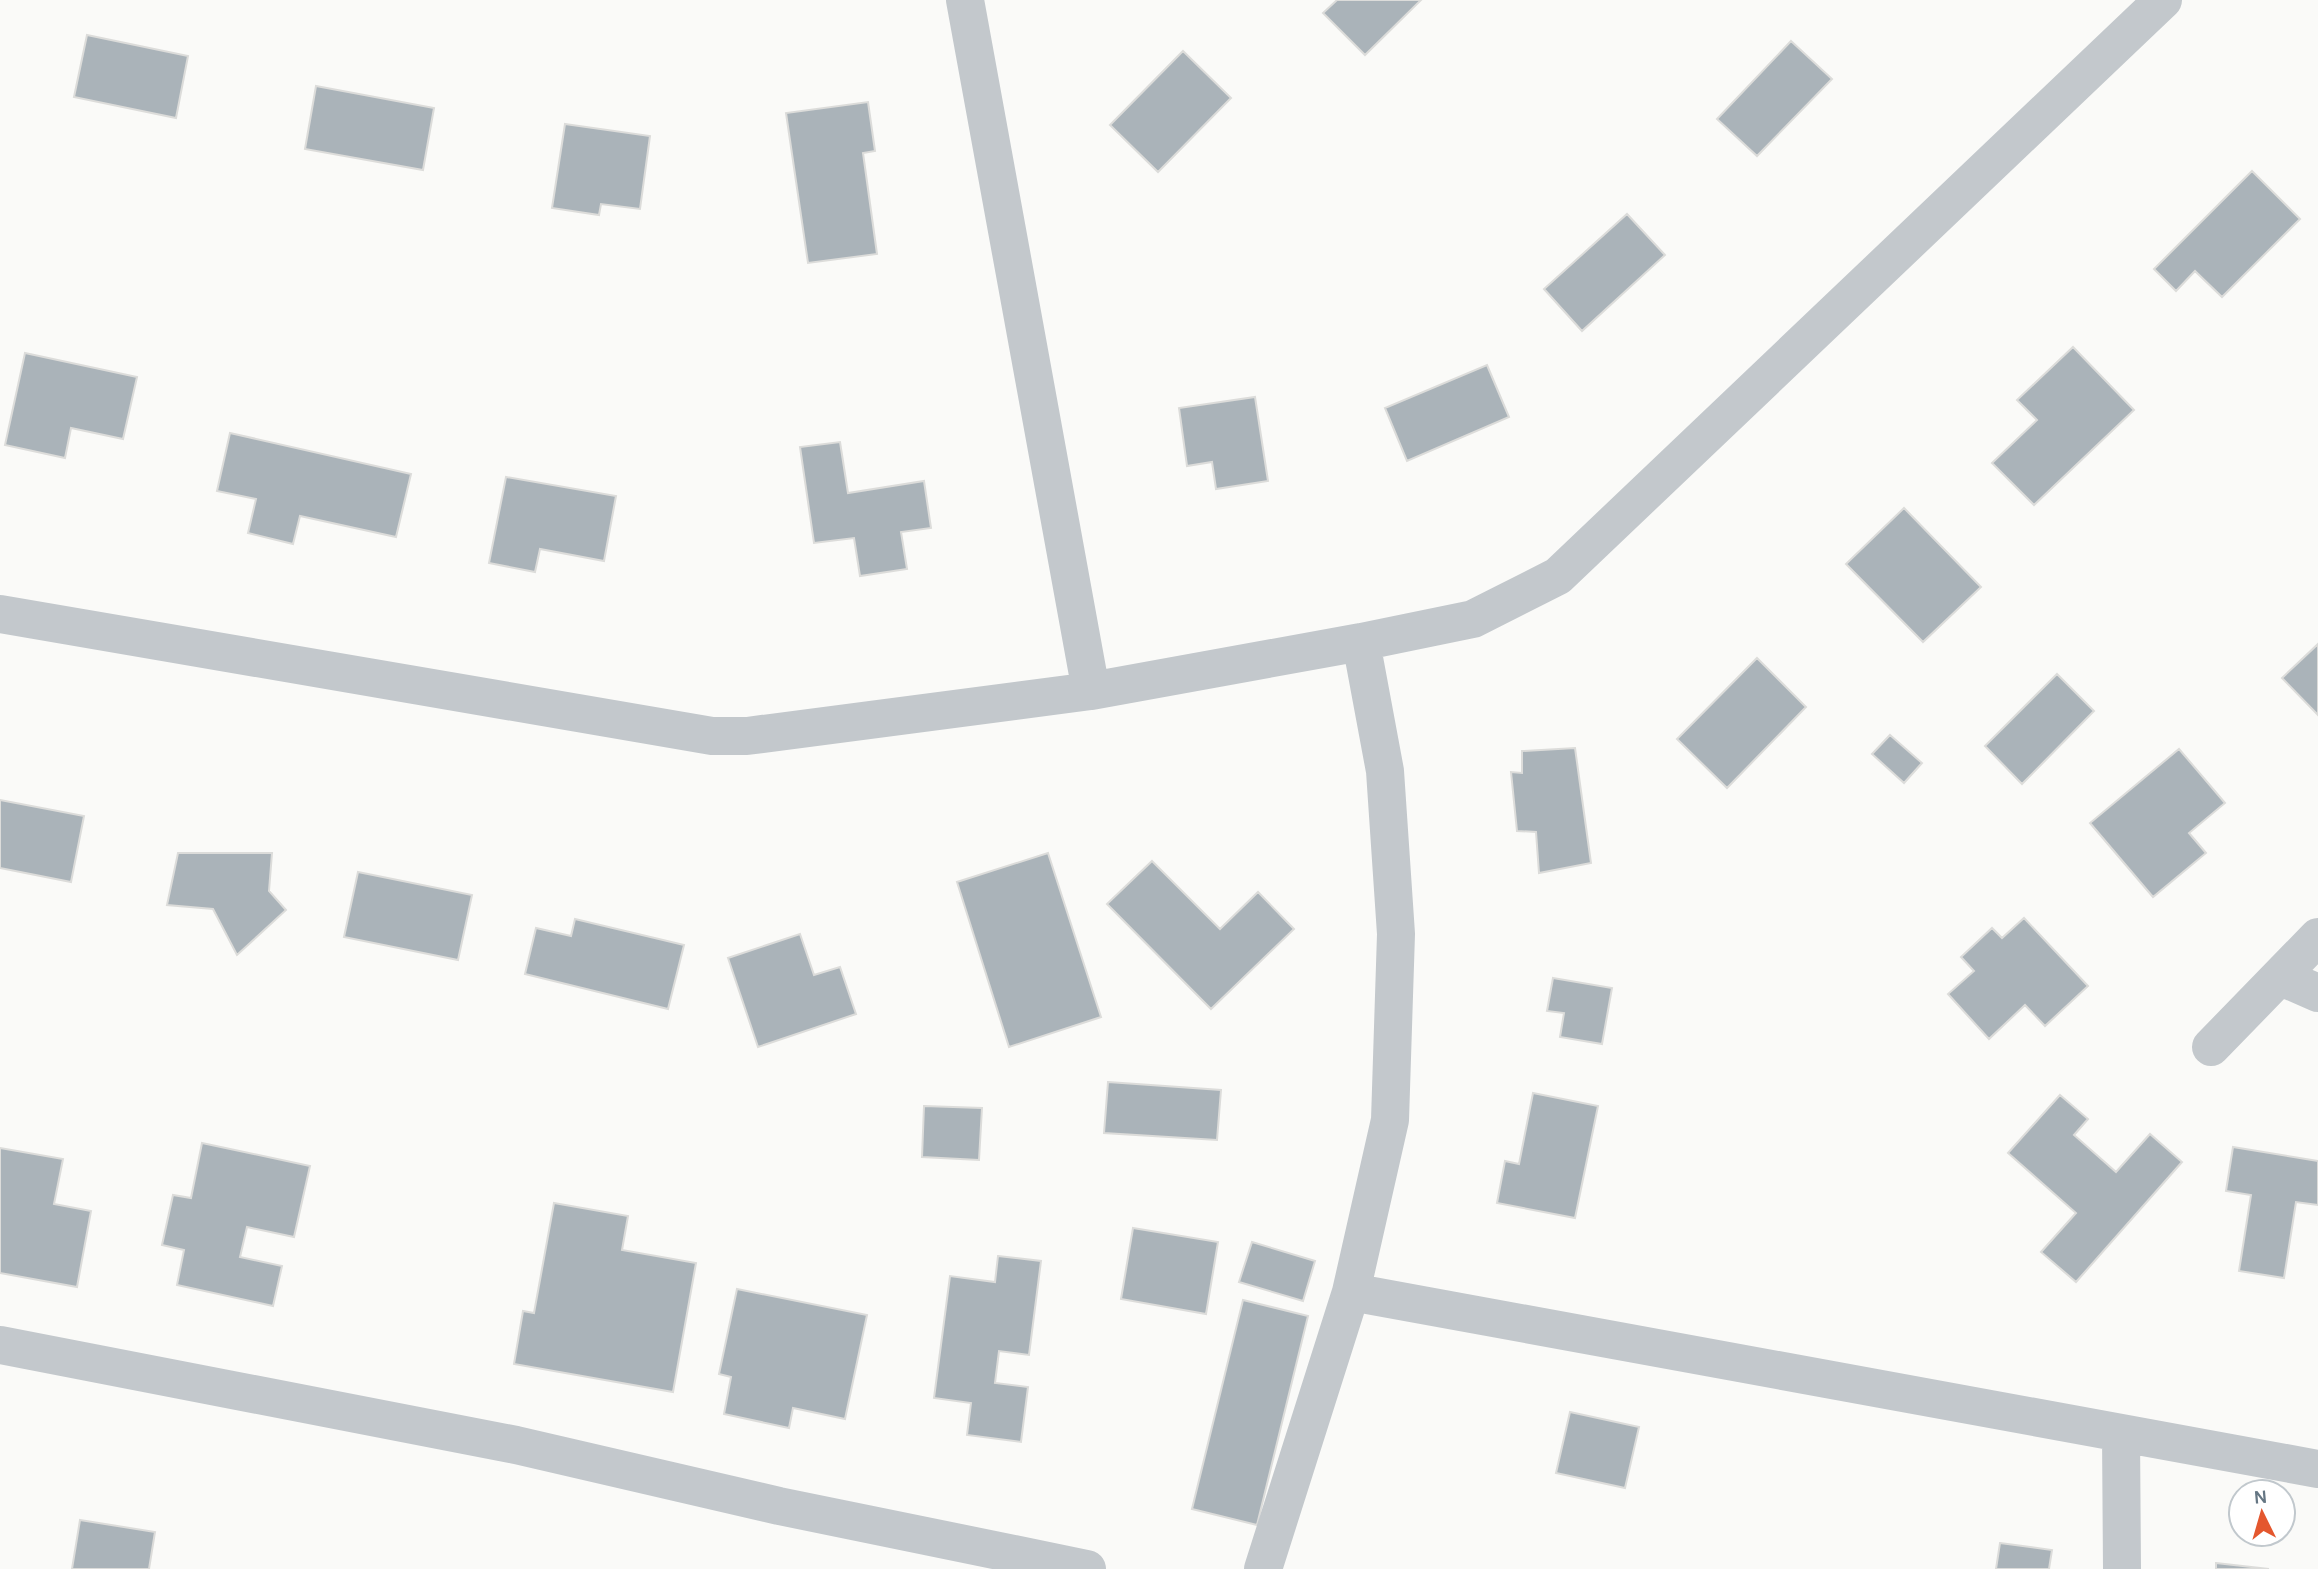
<svg xmlns="http://www.w3.org/2000/svg" width="2318" height="1569" font-family="Karla,sans-serif">
  <style>
    .building { fill: #aab3b9; stroke: #dcdcda; stroke-width: 2 }
    .lines { fill: none; stroke-linecap: round; stroke-linejoin: round }
    .street { stroke: #c3c8cc; stroke-width: 38 }
  </style>
  <rect width="100%" height="100%" fill="#fafaf8"/>
  <!-- building -->
  <path class="building" d="M1337,0H1421L1365,55L1323,13Z
    M87,35L188,56L176,118L74,97Z
    M1791,41L1832,79L1757,156L1717,119Z
    M1183,51L1231,98L1158,172L1110,125Z
    M316,86L434,108L423,170L305,149Z
    M868,102L875,151L863,153L877,254L808,263L786,113Z
    M565,124L650,136L640,209L601,204L599,215L552,208Z
    M2252,171L2300,219L2222,297L2195,271L2176,291L2154,269Z
    M1627,214L1665,255L1582,331L1544,289Z
    M2073,347L2134,410L2034,505L1992,463L2037,420L2017,400Z
    M25,353L137,377L123,439L71,428L65,458L5,445Z
    M1487,365L1509,417L1407,461L1385,408Z
    M1255,397L1268,481L1216,489L1212,462L1187,466L1179,408Z
    M230,433L411,474L396,537L300,516L293,544L248,533L256,499L217,491Z
    M840,442L848,493L924,481L931,528L901,532L907,569L860,576L854,538L814,543L800,447Z
    M506,477L616,496L604,561L540,549L535,572L489,563Z
    M1904,508L1981,587L1923,642L1846,564Z
    M2318,644V715L2282,678Z
    M1757,658L1806,707L1727,788L1677,739Z
    M2057,674L2094,711L2022,784L1985,746Z
    M1890,735L1922,763L1904,783L1872,754Z
    M1575,748L1591,863L1539,873L1536,832L1517,831L1511,772L1522,773V751Z
    M2179,749L2225,803L2189,833L2206,853L2153,897L2090,823Z
    M0,800L84,816L71,882L0,868Z
    M178,853H272L269,891L286,910L237,955L213,909L167,905Z
    M1048,853L1101,1017L1009,1047L957,882Z
    M1152,861L1220,929L1258,892L1294,929L1211,1009L1107,904Z
    M358,872L472,895L458,960L344,937Z
    M2024,918L2088,986L2045,1026L2025,1005L1989,1039L1948,994L1974,971L1961,957L1992,928L2002,938Z
    M575,919L684,945L668,1009L525,974L536,928L571,936Z
    M800,934L814,975L840,967L856,1014L758,1047L728,958Z
    M1553,978L1612,988L1602,1044L1560,1037L1564,1013L1547,1011Z
    M1108,1082L1221,1090L1217,1140L1104,1133Z
    M1533,1093L1598,1106L1575,1218L1497,1203L1505,1161L1519,1164Z
    M2060,1095L2088,1119L2074,1135L2116,1172L2150,1134L2182,1162L2076,1282L2041,1252L2076,1213L2008,1153Z
    M924,1106L982,1108L979,1160L922,1157Z
    M202,1143L310,1166L294,1237L247,1227L240,1257L282,1266L273,1306L177,1285L184,1250L162,1245L173,1195L191,1198Z
    M2233,1147L2318,1161V1205L2296,1202L2284,1278L2239,1271L2251,1195L2226,1191Z
    M0,1148L63,1159L54,1204L91,1211L77,1287L0,1273Z
    M554,1203L628,1216L622,1250L696,1263L673,1392L514,1364L523,1311L534,1313Z
    M1133,1228L1218,1242L1206,1314L1121,1299Z
    M1252,1242L1315,1261L1303,1301L1239,1282Z
    M998,1256L1041,1261L1029,1355L999,1351L995,1383L1028,1387L1021,1442L967,1435L971,1403L934,1398L950,1276L995,1282Z
    M737,1289L867,1315L845,1419L793,1408L789,1428L724,1414L731,1377L719,1374Z
    M1243,1300L1308,1316L1257,1525L1192,1509Z
    M1570,1412L1639,1427L1625,1488L1556,1473Z
    M80,1520L155,1532L149,1569H72Z
    M2000,1543L2052,1550L2049,1569H1996Z
    M2216,1563L2269,1569H2216Z"/>
  <g class="lines">
    <!-- street -->
    <path class="street" d="M965,0L1091,691
      M0,614L712,736H747L1091,691L1361,642L1473,619L1558,576L2163,0
      M2281,977L2318,993
      M2211,1047L2318,937
      M1351,1292L2318,1469
      M0,1345L516,1445L779,1506L1087,1569
      M2121,1434L2122,1569
      M1263,1569L1351,1292L1390,1120L1396,934L1385,771L1361,642"/>
  </g>
  <!-- north arrow -->
  <g transform="translate(2262 1513) rotate(355)"><circle r="33" fill="#ffffff" stroke="#c1c8cd" stroke-width="2"/>
  <path d="M0-5L12 26L0 18L-12 26Z" fill="#e4572e"/>
  <text y="-10" font-size="19" font-weight="bold" text-anchor="middle" fill="#657683">N</text>
  </g>
</svg>
